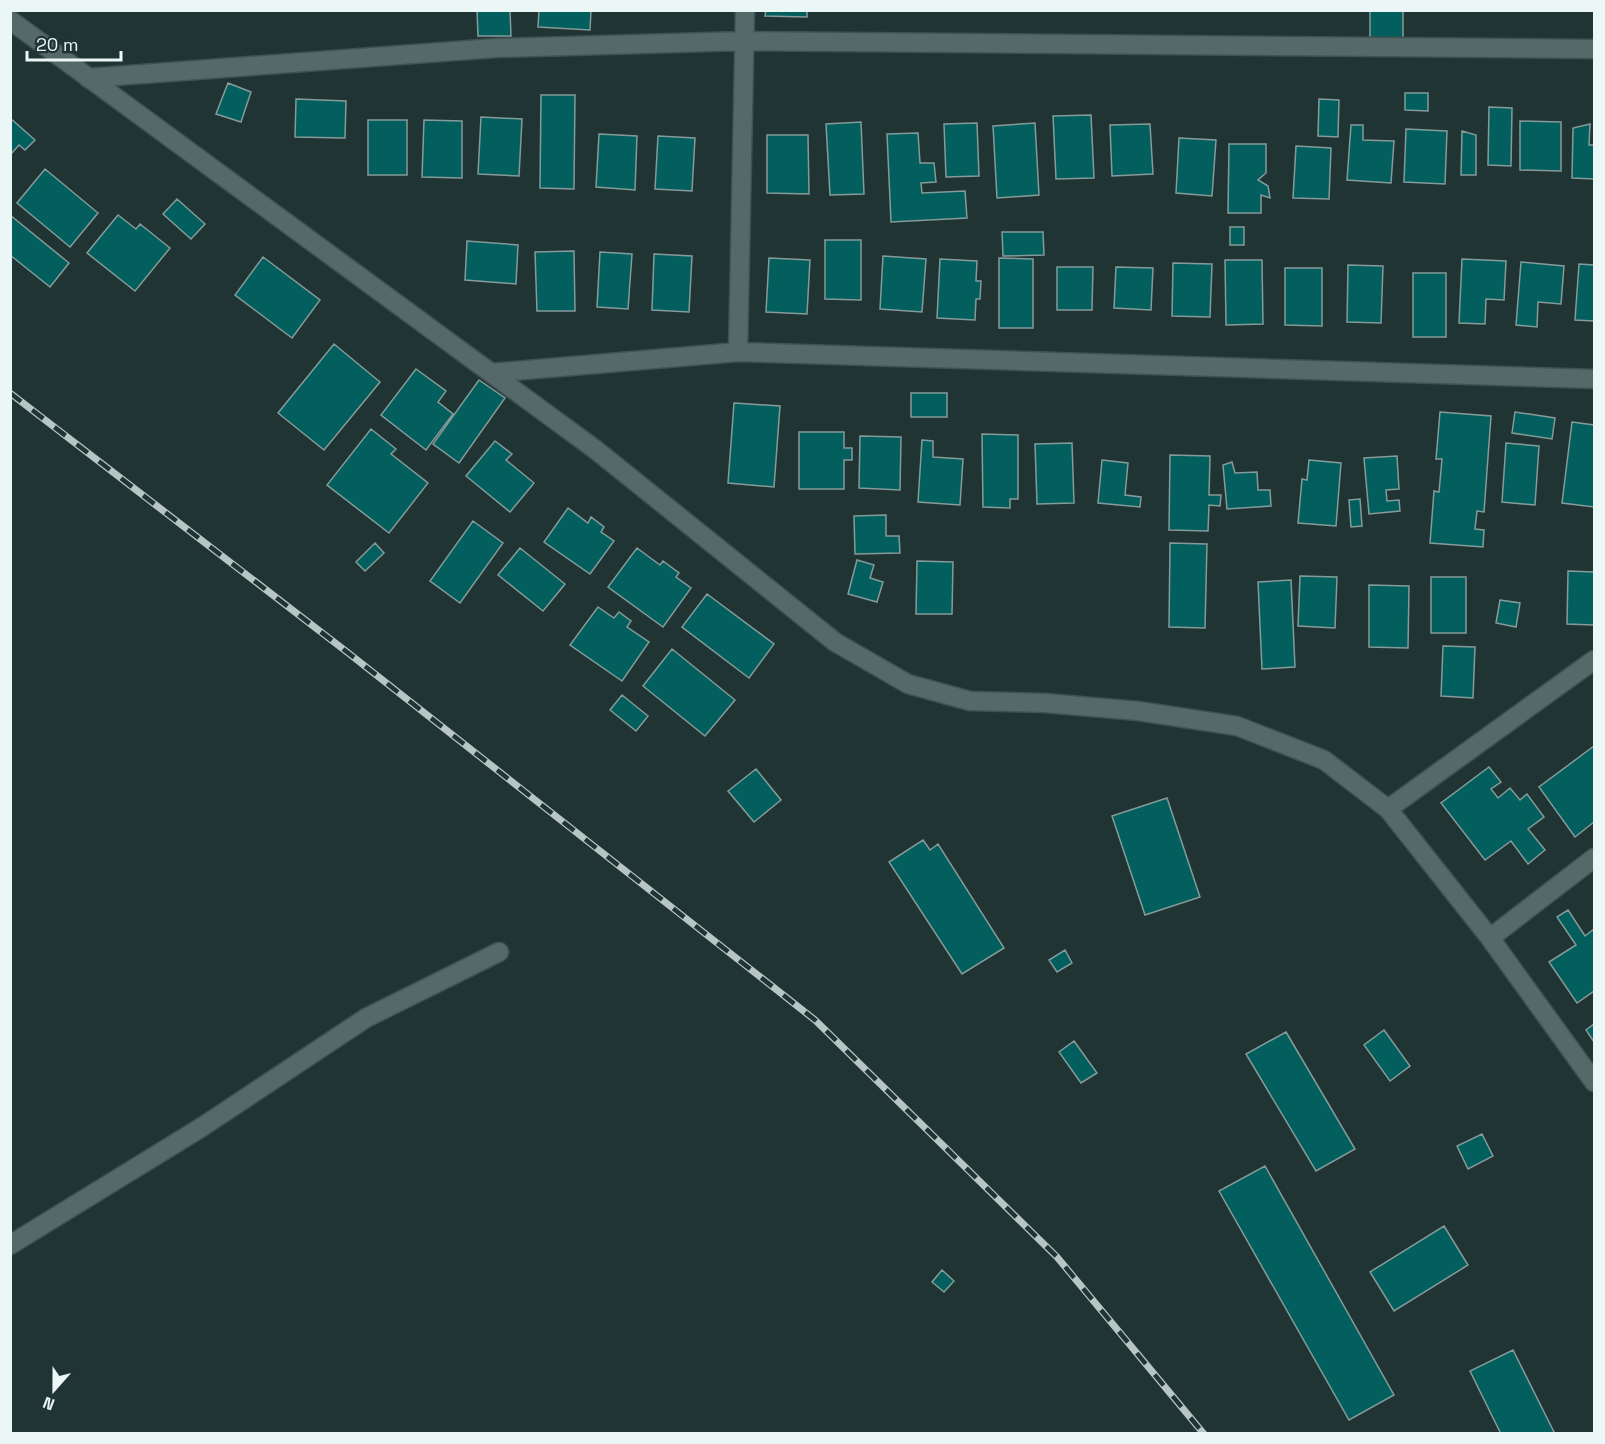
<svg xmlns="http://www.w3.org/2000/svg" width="1605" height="1444" font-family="'Space Grotesk',sans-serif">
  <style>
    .building { fill: #025f5e; stroke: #859b9a; stroke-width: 1.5 }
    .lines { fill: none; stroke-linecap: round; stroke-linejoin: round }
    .minor-casing { stroke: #3f5150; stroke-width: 21 }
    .minor { stroke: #546968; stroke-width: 18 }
    .rail-casing { stroke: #b7c5c4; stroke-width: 7 }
    .rail { stroke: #213434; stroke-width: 4.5; stroke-dasharray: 14; stroke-linecap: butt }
  </style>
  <rect width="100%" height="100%" fill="#213434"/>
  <!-- building -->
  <path class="building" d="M477,10H510L511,36H478Z
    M539,10H591L590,30L538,27Z
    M766,10H807V17L765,16Z
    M1370,10H1403V39H1370Z
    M228,83L251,92L241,122L216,114Z
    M1405,93H1428V111L1405,110Z
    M541,95H575L574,189L540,188Z
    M296,99L346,101L345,138L295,137Z
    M1319,99L1339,100L1338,137L1318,136Z
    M1489,107L1512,108L1511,166L1488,165Z
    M1091,115L1094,178L1056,179L1053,116Z
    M481,117L522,119L519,176L478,174Z
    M10,118L35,140L25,150L19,145L10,155Z
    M368,120H407V175H368Z
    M424,120L462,121V178L422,177Z
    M1520,121L1561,122V171L1520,170Z
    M861,122L864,194L830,195L826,124Z
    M977,123L979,176L946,177L944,124Z
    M1035,123L1039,195L997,198L993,126Z
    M1150,124L1153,174L1112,176L1110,125Z
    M1590,124L1589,145H1594V179L1572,178L1573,128Z
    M1351,125H1363V140L1394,141L1391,183L1347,180Z
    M1406,129L1447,131L1445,184L1404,182Z
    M1462,131L1476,135V175H1461Z
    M918,133L920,163H934L936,182L921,183L922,193L965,191L967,218L891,222L887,134Z
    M599,134L637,136L635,190L596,187Z
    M767,135H808L809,194L767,193Z
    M658,136L695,138L692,191L655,189Z
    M1179,138L1216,140L1212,196L1176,193Z
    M1229,144H1266V173L1258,180L1268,186L1270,198L1261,195V213H1228Z
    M1296,146L1331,148L1329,199L1293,198Z
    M45,169L98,213L70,247L17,203Z
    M177,199L205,224L191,239L163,214Z
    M10,215L69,263L50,287L10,255Z
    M118,215L136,229L140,224L170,248L135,291L87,253Z
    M1230,227H1244V245H1230Z
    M1002,232H1043L1044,255L1003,256Z
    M825,240H861V300L825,299Z
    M467,241L518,245L516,284L465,280Z
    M574,251L575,311H537L535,252Z
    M600,252L632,254L628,309L597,307Z
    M654,254L692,256L689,312L652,310Z
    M883,256L926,259L922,312L880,309Z
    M263,257L320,300L292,338L235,295Z
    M769,258L810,260L807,314L766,312Z
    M999,258L1033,259V328H999Z
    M940,259L977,261L976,281H981L980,299H976L975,320L937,318Z
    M1462,259L1506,261L1504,300L1486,299L1485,324L1459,323Z
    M1225,260H1262L1263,324L1226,325Z
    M1521,262L1564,266L1561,304L1538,302L1537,327L1516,325Z
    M1173,263L1212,264L1210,317L1172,316Z
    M1579,264L1594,265V321L1575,320Z
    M1348,265L1383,266L1381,323L1347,322Z
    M1057,267H1093L1092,310H1057Z
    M1116,267L1153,268L1151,310L1114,308Z
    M1285,268H1322V326L1285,325Z
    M1413,273H1446V337H1413Z
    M334,344L380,382L324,450L278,413Z
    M416,369L446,391L438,402L453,414L426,450L381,415Z
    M479,380L505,398L459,463L433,444Z
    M911,393H947V417H911Z
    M734,403L780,406L774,487L728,483Z
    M1440,412L1491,416L1484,512L1477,511L1475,529L1484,530L1483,547L1430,543L1434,491L1439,492L1442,459H1436Z
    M1515,412L1555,418L1552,439L1512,433Z
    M1572,422L1594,425V507L1562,503Z
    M371,429L396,449L391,454L428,483L389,533L327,485Z
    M799,432H844V448H852V460H844V489H799Z
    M982,434L1018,435V499H1010V508L983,507Z
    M860,436L901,437L900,490L859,488Z
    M922,440L933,441V457L963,459L960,505L918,502Z
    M495,441L512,454L506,460L534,483L510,512L466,476Z
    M1072,443L1074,503L1037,504L1035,444Z
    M1506,443L1539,446L1535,505L1502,502Z
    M1170,455L1210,456L1209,495H1221L1220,506L1209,505L1208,531L1169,530Z
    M1397,456L1399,489L1386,490L1387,501L1399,500L1400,511L1369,514L1364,458Z
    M1102,460L1128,463L1125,495L1141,497L1140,507L1098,503Z
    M1309,460L1341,463L1336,526L1298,523L1302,479L1307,480Z
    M1232,462L1235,473L1257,472L1258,490H1270L1271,506L1227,509L1223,465Z
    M1360,499L1362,526L1351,527L1349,500Z
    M568,508L588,523L591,517L604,527L601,532L614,541L590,574L544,542Z
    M886,515V536H899L900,553L855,554L854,516Z
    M473,521L503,543L460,603L430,581Z
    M375,543L384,553L365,571L356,562Z
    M1170,543L1207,544L1205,628L1169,627Z
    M520,548L565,584L543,611L498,575Z
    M637,548L660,565L663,561L679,573L676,577L691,588L663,627L608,587Z
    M857,560L874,565L870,578L883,582L877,602L848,594Z
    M917,561L953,562L952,614H916Z
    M1568,571L1594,572V625L1567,624Z
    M1300,576L1337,577L1335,628L1298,626Z
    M1431,577H1466V633H1431Z
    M1291,580L1295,667L1262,669L1258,582Z
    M1369,585L1409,586L1408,648L1369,647Z
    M707,594L774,644L749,678L682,627Z
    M1500,600L1520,603L1516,627L1496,623Z
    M598,607L614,618L619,612L631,621L627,627L649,642L622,681L570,645Z
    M1443,646L1475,647L1473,698L1441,696Z
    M672,649L735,700L705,736L643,686Z
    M622,695L648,716L636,731L610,710Z
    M1594,746V822L1575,837L1539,787Z
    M1489,767L1501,782L1491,789L1498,798L1510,788L1520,800L1527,794L1544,817L1528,829L1545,850L1528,864L1511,841L1485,860L1441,803Z
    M756,769L781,800L754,822L728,791Z
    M1167,798L1200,897L1145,915L1112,816Z
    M923,840L930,850L938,844L1004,948L962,974L889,862Z
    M1568,910L1585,936L1594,929V991L1577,1003L1549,962L1576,945L1557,917Z
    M1065,950L1072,963L1057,972L1049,960Z
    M1594,1024V1042L1586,1030Z
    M1384,1030L1410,1066L1390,1081L1364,1045Z
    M1286,1032L1355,1149L1316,1171L1246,1054Z
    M1074,1041L1097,1073L1081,1083L1059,1052Z
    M1482,1134L1493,1156L1468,1169L1457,1146Z
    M1265,1166L1394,1395L1349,1420L1219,1191Z
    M1444,1226L1468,1265L1394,1311L1370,1272Z
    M942,1270L954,1281L944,1292L932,1282Z
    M1513,1350L1555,1434H1501L1470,1371Z"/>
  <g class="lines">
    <!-- minor casing -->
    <g class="minor-casing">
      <path id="minor" d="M10,20L596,450L835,642L908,684L970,701L1045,703L1138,711L1237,726L1324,760L1388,809L1490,938L1594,1082
        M88,78L496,48L745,41L1594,49
        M738,352L745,10
        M491,373L738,352L1594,379
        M1388,809L1594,660
        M1490,938L1594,858
        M10,1245L202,1127L366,1018L499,952"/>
    </g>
    <!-- minor -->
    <use href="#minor" class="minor"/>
    <!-- rail casing -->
    <g class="rail-casing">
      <path id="rail" d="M10,393L347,652L815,1020L1057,1257L1204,1434"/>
    </g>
    <!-- rail -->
    <use href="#rail" class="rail"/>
  </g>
  <!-- border -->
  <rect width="1605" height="1444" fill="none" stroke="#ebf7f6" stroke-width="24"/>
  <!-- north arrow -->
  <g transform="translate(54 1390) rotate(201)" stroke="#213434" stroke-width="4.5" paint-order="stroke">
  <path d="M0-4.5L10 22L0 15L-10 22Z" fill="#ebf7f6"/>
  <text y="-9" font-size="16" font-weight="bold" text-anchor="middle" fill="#ebf7f6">N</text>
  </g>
  <!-- scale -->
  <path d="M27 51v9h94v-9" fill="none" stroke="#ebf7f6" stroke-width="3"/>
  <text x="36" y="51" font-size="18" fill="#ebf7f6" stroke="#213434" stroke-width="4.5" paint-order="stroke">20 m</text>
</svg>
